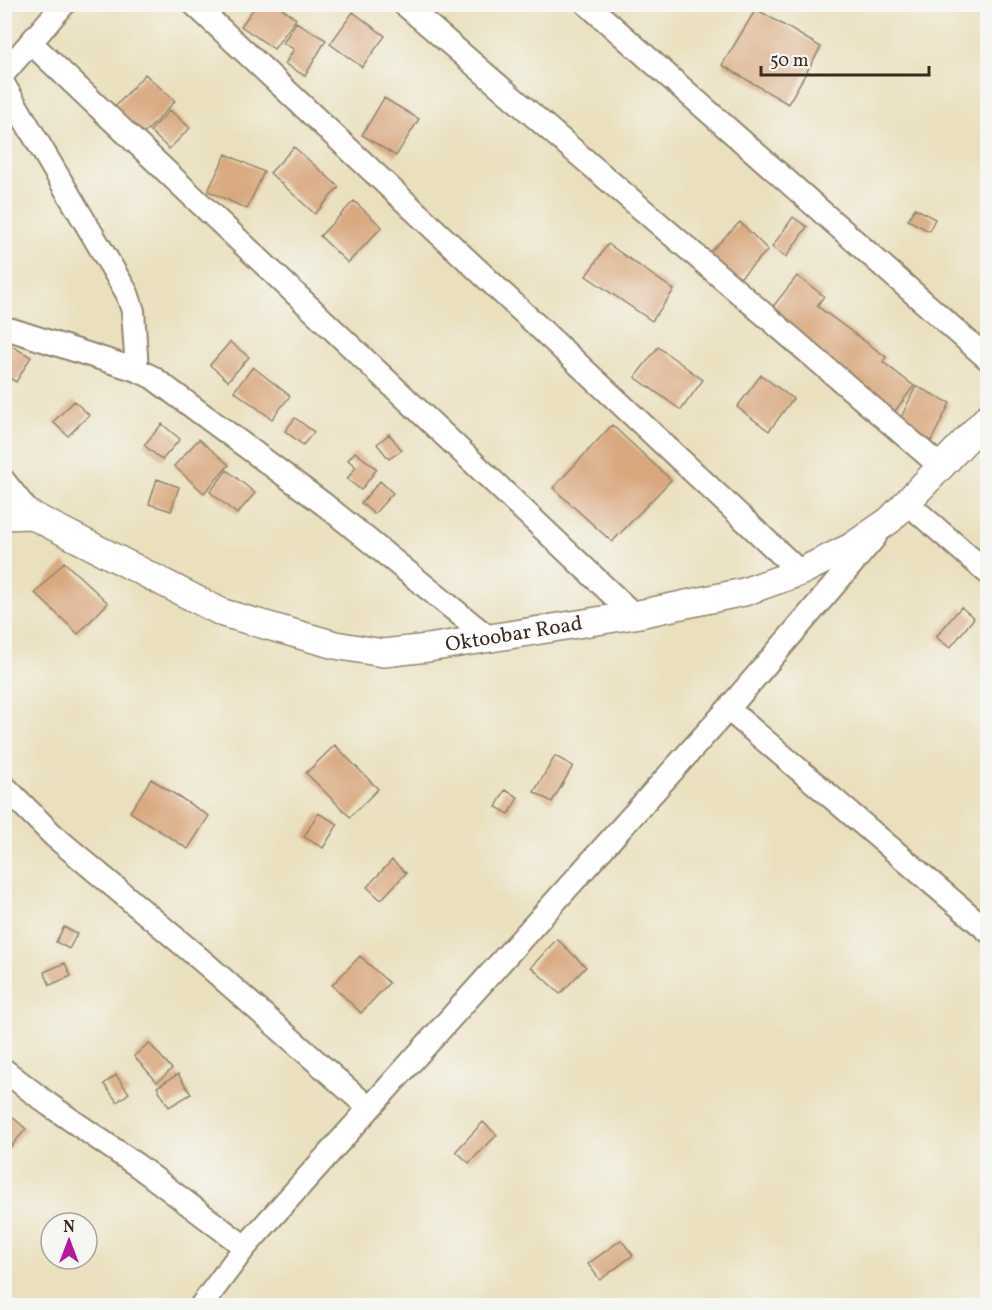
<svg xmlns="http://www.w3.org/2000/svg" width="992" height="1310" font-family="Vollkorn,serif">
  <style>
    .building { fill: #d9a87f }
    .lines { fill: none; stroke-linecap: round; stroke-linejoin: round }
    .minor-casing { stroke: #92856e; stroke-width: 26 }
    .tertiary-casing { stroke: #92856e; stroke-width: 30 }
    .minor { stroke: #fff; stroke-width: 22 }
    .tertiary { stroke: #fff; stroke-width: 27 }
    .labels { text-anchor: middle; dominant-baseline: central; stroke-width: 5; stroke-linejoin: round; paint-order: stroke }
    .street-label { font-size: 21px; fill: #3b2a1e; stroke: #f6f6f2 }
  </style>
  <rect width="100%" height="100%" fill="#f6f6f2"/>
  <filter id="ink" filterUnits="userSpaceOnUse"><feTurbulence type="fractalNoise" baseFrequency=".0167" numOctaves="2"/><feDisplacementMap in="SourceGraphic" scale="12" xChannelSelector="R" yChannelSelector="G"/><feConvolveMatrix kernelMatrix="1 2 1 2 8 2 1 2 1" color-interpolation-filters="sRGB"/></filter>
  <filter id="wash" filterUnits="userSpaceOnUse"><feTurbulence type="fractalNoise" baseFrequency=".008" numOctaves="4" result="noise"/><feDisplacementMap in="SourceGraphic" scale="24" xChannelSelector="R" yChannelSelector="G"/><feGaussianBlur stdDeviation="1.35" result="paint"/><feColorMatrix in="noise" values="0 0 0 0 0 0 0 0 0 0 0 0 0 0 0 0 0 1.4 0 .05"/><feComposite in="paint" operator="in"/></filter>
  <g filter="url(#wash)">
    <rect width="100%" height="100%" fill="#eae0be"/>
    <g id="blocks">
      <!-- building -->
      <path class="building" d="M257,4H276L296,19L274,49L241,26Z
        M756,9L821,47L788,104L722,65Z
        M353,12L385,36L362,67L330,44Z
        M296,22L326,40L305,76L285,64L294,49L283,43Z
        M145,74L175,101L144,134L115,107Z
        M384,98L419,119L396,156L362,135Z
        M170,110L190,128L169,149L150,131Z
        M294,147L339,187L315,214L270,173Z
        M226,154L264,172L247,209L208,191Z
        M354,201L382,227L348,263L320,236Z
        M915,208L935,219L929,231L908,220Z
        M793,217L807,227L786,257L772,247Z
        M740,222L768,250L735,283L707,255Z
        M608,244L674,290L652,321L586,276Z
        M797,276L824,296L817,306L886,357L883,362L914,386L895,411L767,314Z
        M230,342L249,357L228,381L210,365Z
        M10,345L31,357L16,382L4,375V355Z
        M658,347L703,380L681,410L635,377Z
        M253,367L290,396L272,419L234,391Z
        M761,375L793,399L769,431L737,407Z
        M916,386L950,403L931,441L898,424Z
        M74,401L89,415L68,436L53,422Z
        M295,418L314,432L303,445L285,431Z
        M162,424L180,439L162,460L144,445Z
        M612,425L671,480L612,542L553,488Z
        M389,434L402,450L389,459L377,444Z
        M199,439L229,465L204,493L174,466Z
        M355,452L377,469L361,490L347,479L356,467L348,460Z
        M227,470L255,493L237,514L210,492Z
        M157,479L179,487L171,511L149,504Z
        M380,481L393,493L374,514L361,503Z
        M64,562L108,603L78,634L35,593Z
        M961,607L974,618L950,648L936,637Z
        M335,745L378,789L350,817L306,773Z
        M555,756L573,766L552,802L534,792Z
        M151,779L209,816L188,849L130,812Z
        M505,790L518,797L509,814L496,807Z
        M318,813L338,824L323,848L304,837Z
        M392,860L406,873L381,900L367,887Z
        M64,927L77,934L69,949L56,942Z
        M557,939L586,967L560,994L531,967Z
        M360,956L389,983L361,1013L332,985Z
        M65,963L71,976L50,985L44,972Z
        M149,1043L172,1069L157,1082L134,1056Z
        M178,1074L191,1094L169,1107L157,1087Z
        M116,1075L129,1093L117,1102L104,1084Z
        M8,1113L26,1129L7,1151L4,1149V1117Z
        M483,1122L497,1135L469,1163L456,1151Z
        M621,1240L633,1255L600,1280L588,1264Z"/>
    </g>
  </g>
  <g filter="url(#ink)">
    <use href="#blocks" fill-opacity="0" stroke="#92856e" stroke-width="1.5"/>
    <g class="lines">
      <!-- minor casing -->
      <g class="minor-casing">
        <path id="minor" d="M194,4L800,572
          M404,4L940,466
          M587,4L988,359
          M31,43L634,615
          M4,73L64,4
          M4,85L127,293L133,311L137,370
          M4,329L12,330L137,370L152,377L325,505L489,638
          M4,481L31,515
          M906,502L988,573
          M728,709L988,931
          M4,786L54,836L206,964L369,1108
          M4,1070L48,1104L138,1166L245,1247
          M201,1306L245,1247L728,709L875,537"/>
      </g>
      <!-- tertiary casing -->
      <g class="tertiary-casing">
        <g id="tertiary">
          <path id="s1" d="M4,516L31,515L223,613L335,645L383,653L428,648L634,615L744,592L800,572L851,547L890,520L988,417"/>
        </g>
      </g>
      <!-- minor -->
      <use href="#minor" class="minor"/>
      <!-- tertiary -->
      <use href="#tertiary" class="tertiary"/>
    </g>
  </g>
  <g class="labels">
    <!-- street labels -->
    <g class="street-label">
      <text stroke="none"><textPath href="#s1" startOffset="540">Oktoobar Road</textPath></text>
    </g>
  </g>
  <!-- margin -->
  <rect width="992" height="1310" fill="none" stroke="#f6f6f2" stroke-width="24"/>
  <!-- north arrow -->
  <g transform="translate(69 1241)"><circle r="28" fill="#f6f6f2" stroke="#aba49d" stroke-width="1.5"/>
  <path d="M0-4.5L10 22L0 15L-10 22Z" fill="#b5179e"/>
  <text y="-9" font-size="16" font-weight="bold" text-anchor="middle" fill="#3b2a1e">N</text>
  </g>
  <!-- scale -->
  <path d="M761 66v9h168v-9" fill="none" stroke="#3b2a1e" stroke-width="3"/>
  <text x="770" y="66" font-size="18" fill="#3b2a1e" stroke="#f6f6f2" stroke-width="4.5" paint-order="stroke">50 m</text>
</svg>
